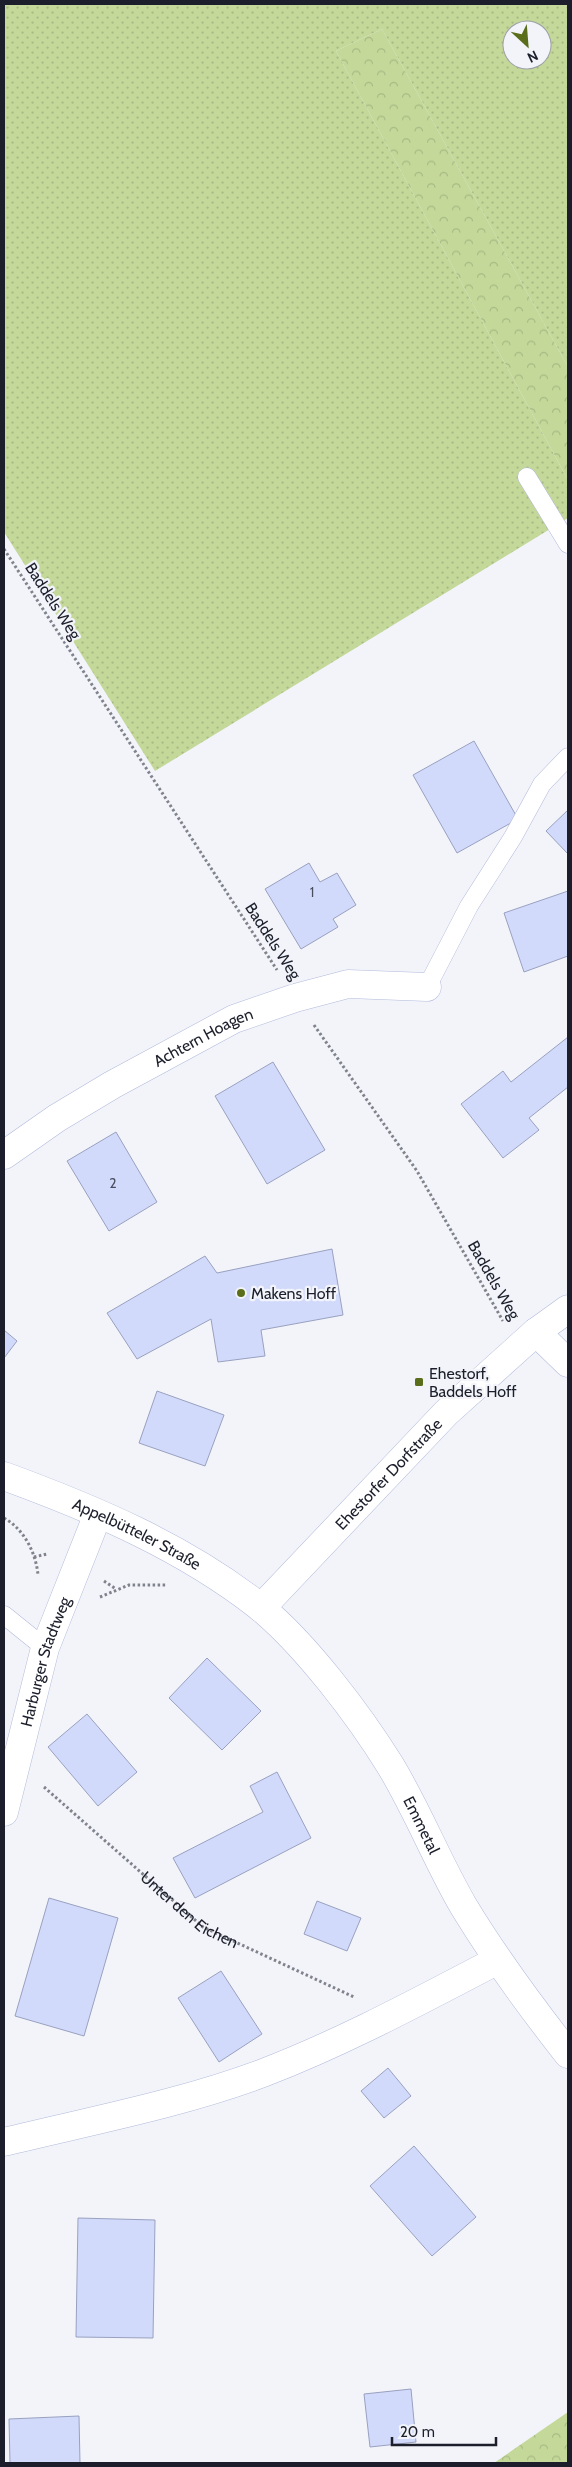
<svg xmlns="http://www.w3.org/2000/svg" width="572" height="2467" font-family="Cabin,sans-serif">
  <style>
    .grass { fill: url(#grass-dots); fill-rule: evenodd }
    .forest { fill: url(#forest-crowns) }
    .building { fill: #d1dafb; stroke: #99a1bf }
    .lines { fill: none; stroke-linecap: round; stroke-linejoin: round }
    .service-casing { stroke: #b2bada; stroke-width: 19 }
    .minor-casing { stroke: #b2bada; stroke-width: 29 }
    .secondary-casing { stroke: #b2bada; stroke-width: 29 }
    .path { stroke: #81838c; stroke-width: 3; stroke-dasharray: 2.5 2.5; stroke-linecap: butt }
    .service { stroke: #fff; stroke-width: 18 }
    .minor { stroke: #fff; stroke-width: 28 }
    .secondary { stroke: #fff; stroke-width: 28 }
    .poi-dot { fill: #5a6d1b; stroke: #f2f4fa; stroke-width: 2 }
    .labels { text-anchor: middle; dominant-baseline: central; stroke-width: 4.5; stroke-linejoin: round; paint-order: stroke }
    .number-label { font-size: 14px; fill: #494e5f }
    .street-label { font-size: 16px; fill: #1c1f2b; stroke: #f2f4fa }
    .poi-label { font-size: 16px; fill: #1c1f2b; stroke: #f2f4fa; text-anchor: start }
  </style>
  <defs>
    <pattern id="grass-dots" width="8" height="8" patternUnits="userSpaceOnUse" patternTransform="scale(1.25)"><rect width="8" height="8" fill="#c4d899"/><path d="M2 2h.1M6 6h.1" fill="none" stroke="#a8b984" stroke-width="1.8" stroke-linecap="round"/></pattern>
    <pattern id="forest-crowns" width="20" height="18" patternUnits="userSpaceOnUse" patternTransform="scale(1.25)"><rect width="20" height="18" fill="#c4d899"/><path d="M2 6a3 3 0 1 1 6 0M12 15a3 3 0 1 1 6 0" fill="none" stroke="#a8b984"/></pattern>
  </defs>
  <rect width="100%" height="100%" fill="#f2f4fa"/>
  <!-- grass -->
  <path class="grass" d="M4,4H568V367L382,29L336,51L568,480V518L155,771L4,532ZM512,30H542V60H512Z"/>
  <!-- forest -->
  <path class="forest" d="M382,29L568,367V480L336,51Z
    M568,2412V2463H494Z"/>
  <!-- building -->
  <path class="building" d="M474,741L518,819L457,853L413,775Z
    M568,810V854L546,831Z
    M309,863L320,882L337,873L356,905L333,919L338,927L301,949L265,889Z
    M568,891V956L524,972L504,913Z
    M568,1037V1087L529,1118L539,1130L503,1158L461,1104L503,1071L511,1082Z
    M273,1062L325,1150L267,1184L215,1096Z
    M116,1132L157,1202L109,1231L67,1161Z
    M332,1249L343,1315L261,1330L265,1356L218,1362L211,1319L137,1359L107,1313L205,1256L217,1273Z
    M4,1330L17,1341L4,1358Z
    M157,1391L224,1415L205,1466L139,1443Z
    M207,1658L261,1711L222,1750L169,1698Z
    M87,1714L137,1772L98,1806L48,1747Z
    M277,1772L311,1838L195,1898L173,1858L263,1812L250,1786Z
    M49,1898L118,1918L84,2036L15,2016Z
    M317,1901L361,1918L347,1951L304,1934Z
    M221,1971L262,2034L219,2062L178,1998Z
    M388,2068L411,2096L384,2118L361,2091Z
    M414,2146L476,2217L432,2256L370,2186Z
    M78,2218L155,2220L153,2338L76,2337Z
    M411,2389L416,2442L370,2447L364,2394Z
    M79,2416L80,2463H10L9,2419Z"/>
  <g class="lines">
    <!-- service casing -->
    <g class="service-casing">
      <path id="service" d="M527,477L568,544
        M427,987L469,906L513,837L542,784L568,757
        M4,1615L45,1648"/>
    </g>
    <!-- minor casing -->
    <g class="minor-casing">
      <g id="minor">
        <path id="s2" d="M4,1155L57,1118L112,1085L234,1019L295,998L348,984L427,987"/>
        <path d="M536,1332L568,1363"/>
        <path id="s3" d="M261,1608L446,1413L536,1332L568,1309"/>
        <path id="s4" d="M4,1812L45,1648L98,1514"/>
        <path d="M4,2142C90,2121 180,2104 263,2073C344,2042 421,2000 498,1960"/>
      </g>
    </g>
    <!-- secondary casing -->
    <g class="secondary-casing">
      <g id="secondary">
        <path id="s5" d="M4,1476C94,1509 184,1547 260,1607C306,1645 359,1715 390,1765C418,1811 437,1861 464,1907C495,1958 531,2007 568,2054"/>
      </g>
    </g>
    <!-- path -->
    <g class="path">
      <path d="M4,549L277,970"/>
      <path d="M314,1025L417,1171L503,1321"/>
      <path d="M4,1518C24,1529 36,1553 38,1575"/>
      <path d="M34,1557L47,1554"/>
      <path d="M104,1581L116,1589"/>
      <path d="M100,1597L129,1585H166"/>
      <path id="s1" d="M44,1787L203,1927L354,1997"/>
    </g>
    <!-- service -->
    <use href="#service" class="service"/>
    <!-- minor -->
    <use href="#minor" class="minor"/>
    <!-- secondary -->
    <use href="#secondary" class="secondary"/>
  </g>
  <!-- markers -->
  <g class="poi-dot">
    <circle cx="241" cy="1293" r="5"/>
    <rect x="414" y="1377" width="10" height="10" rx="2.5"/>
  </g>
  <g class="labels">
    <!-- number labels -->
    <g class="number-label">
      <text x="312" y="892">1</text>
      <text x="113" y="1183">2</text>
    </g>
    <!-- street labels -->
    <g class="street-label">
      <text transform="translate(53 601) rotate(57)">Baddels Weg</text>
      <text transform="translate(273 941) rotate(57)">Baddels Weg</text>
      <text stroke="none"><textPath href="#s2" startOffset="232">Achtern Hoagen</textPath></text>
      <text transform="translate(494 1280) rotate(60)">Baddels Weg</text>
      <text stroke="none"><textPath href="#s3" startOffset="185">Ehestorfer Dorfstraße</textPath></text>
      <text stroke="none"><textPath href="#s5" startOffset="145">Appelbütteler Straße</textPath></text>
      <text stroke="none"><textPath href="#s4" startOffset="156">Harburger Stadtweg</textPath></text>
      <text stroke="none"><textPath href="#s5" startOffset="562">Emmetal</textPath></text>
      <text stroke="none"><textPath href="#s1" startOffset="191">Unter den Eichen</textPath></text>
    </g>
    <!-- poi labels -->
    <g class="poi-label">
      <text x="251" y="1293">Makens Hoff</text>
      <text x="429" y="1373">Ehestorf,<tspan x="429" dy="18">Baddels Hoff</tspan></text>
    </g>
  </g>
  <!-- border -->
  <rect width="572" height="2467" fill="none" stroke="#1c1f2b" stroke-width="10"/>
  <!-- north arrow -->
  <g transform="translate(527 45) rotate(154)"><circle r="24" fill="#f2f4fa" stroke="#9c9fa7"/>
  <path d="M0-4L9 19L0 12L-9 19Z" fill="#5a6d1b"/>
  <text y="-8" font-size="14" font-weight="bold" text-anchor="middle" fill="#1c1f2b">N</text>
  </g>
  <!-- scale -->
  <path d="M392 2437v8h104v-8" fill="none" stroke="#1c1f2b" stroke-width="2.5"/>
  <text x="400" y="2437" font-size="15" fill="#1c1f2b" stroke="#f2f4fa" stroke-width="4" paint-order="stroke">20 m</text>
</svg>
